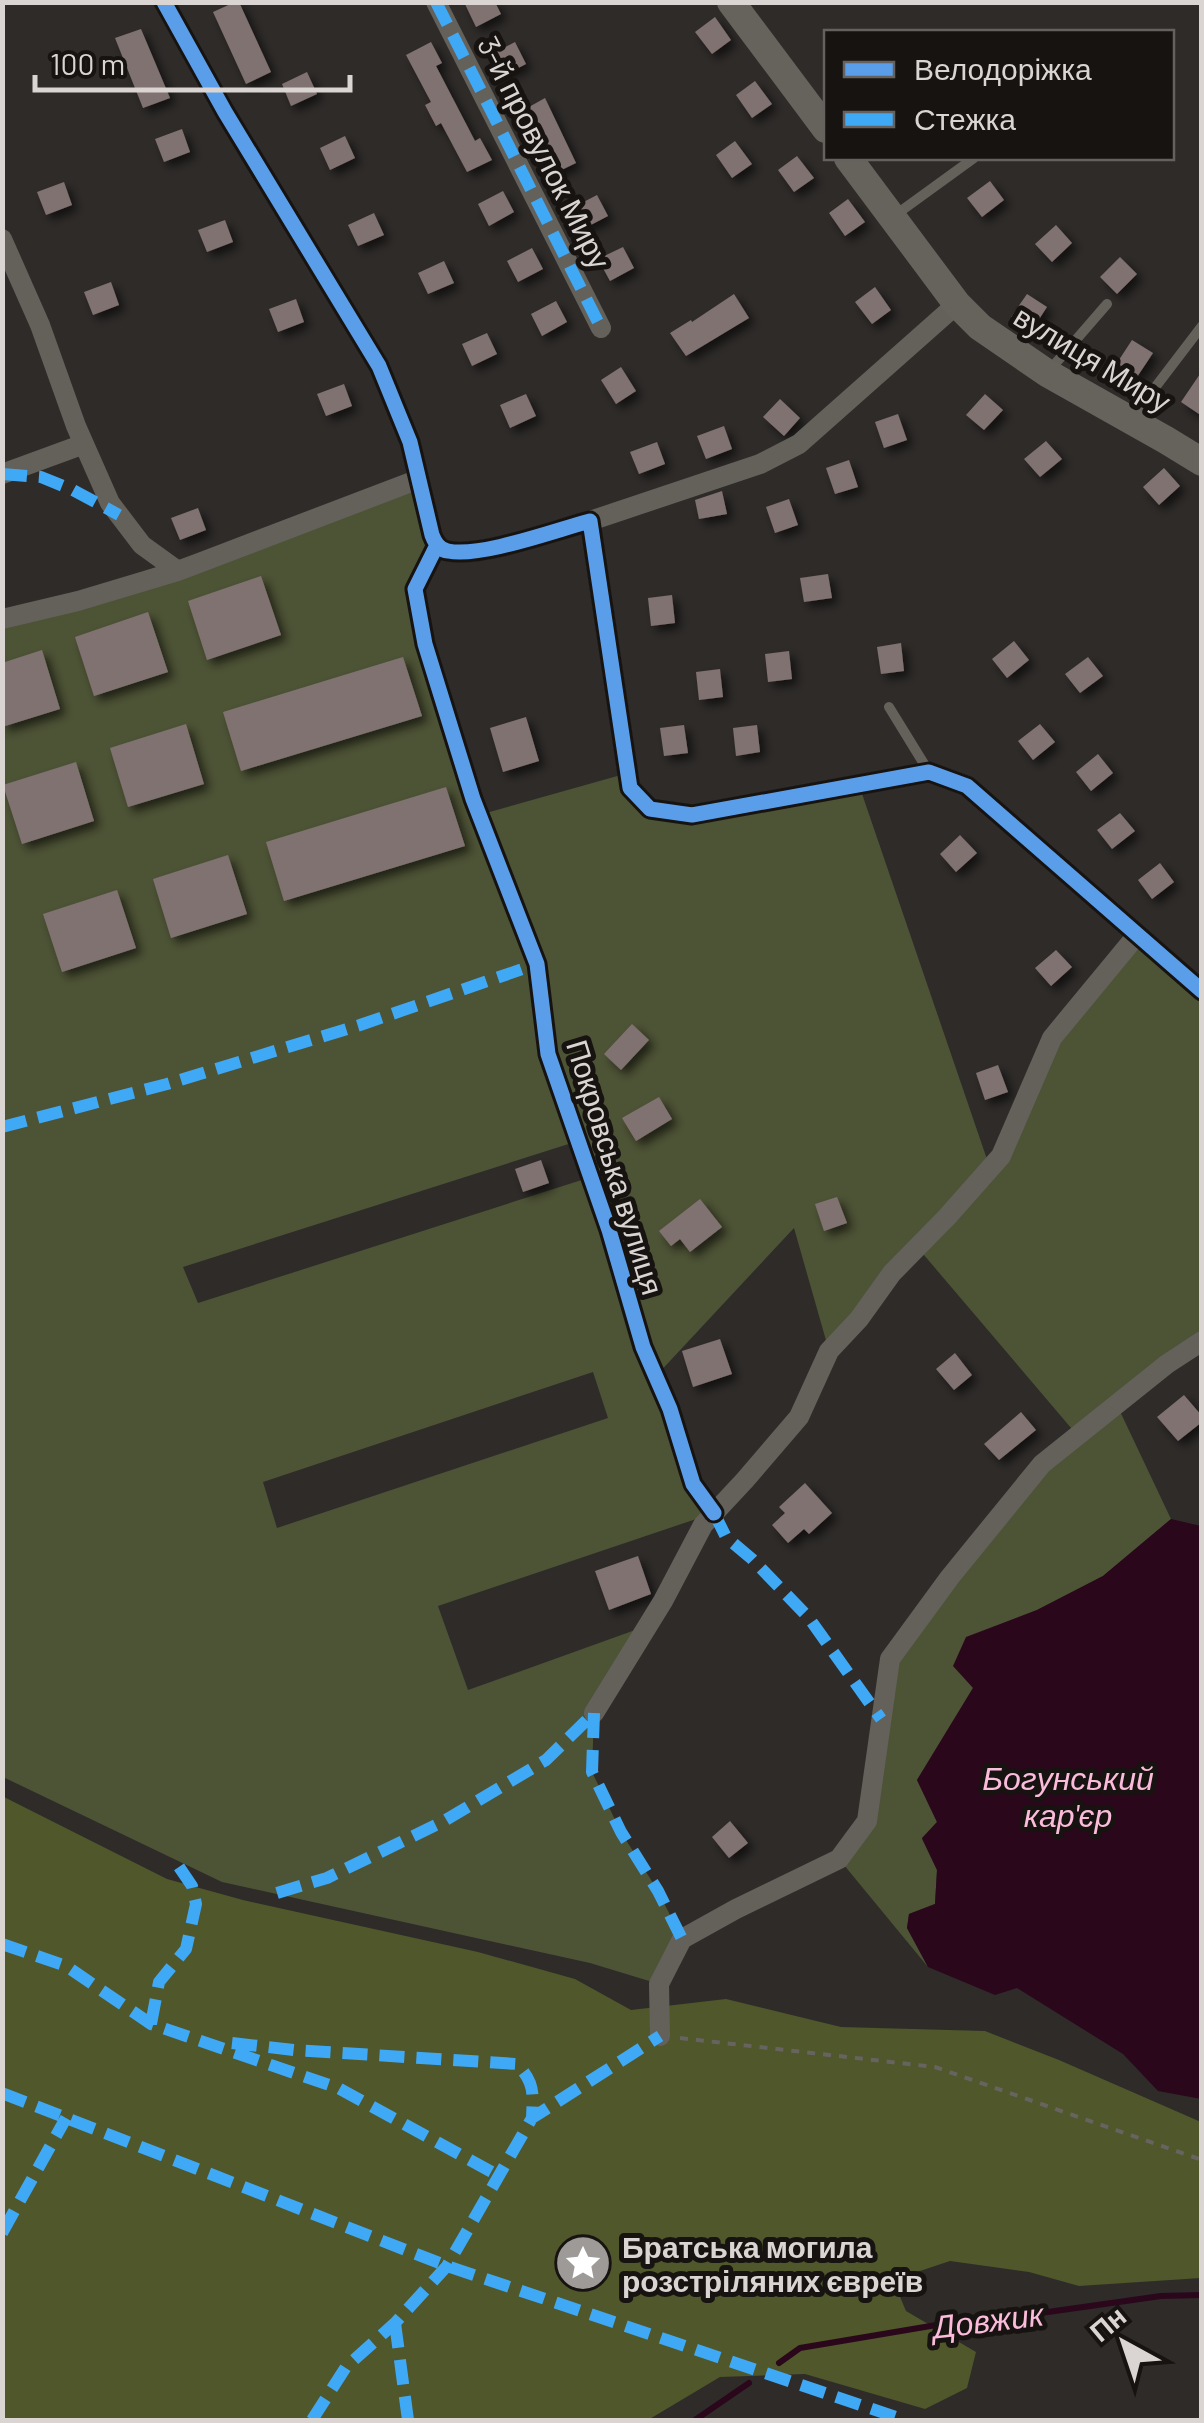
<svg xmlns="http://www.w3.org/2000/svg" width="1204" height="2423" font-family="Barlow,sans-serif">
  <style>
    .green { fill: #4d5335; fill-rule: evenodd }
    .forest { fill: #4f572b }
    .water { fill: #2b071c }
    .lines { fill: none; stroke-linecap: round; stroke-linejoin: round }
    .stream { stroke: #2b071c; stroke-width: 6 }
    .building { fill: #807271; filter: url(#shadow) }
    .path { stroke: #676460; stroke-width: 4; stroke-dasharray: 8 8; stroke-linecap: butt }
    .lane { stroke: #64615b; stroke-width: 10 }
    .street { stroke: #64615b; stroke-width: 20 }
    .secondary { stroke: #66625c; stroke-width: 28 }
    .quiet { stroke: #3fa9f5; stroke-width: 12; stroke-dasharray: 25 12; stroke-linecap: butt }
    .cycleway-casing { stroke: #171311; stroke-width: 21 }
    .cycleway { stroke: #5a9eea; stroke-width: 15 }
    .labels { text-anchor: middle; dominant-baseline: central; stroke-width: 10; stroke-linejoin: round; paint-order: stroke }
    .street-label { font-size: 30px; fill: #dad5d2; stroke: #171311 }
    .poi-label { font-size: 30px; font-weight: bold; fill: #dad5d2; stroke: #171311; text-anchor: start }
    .water-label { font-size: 32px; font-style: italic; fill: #fbbbda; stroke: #171311 }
  </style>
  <defs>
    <filter id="shadow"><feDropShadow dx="5.5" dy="5.5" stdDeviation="5" flood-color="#0009"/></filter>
  </defs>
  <rect width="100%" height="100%" fill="#2e2b29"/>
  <!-- green -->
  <path class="green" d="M419,479L437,545L415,590L479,815L628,773L650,809L692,815L859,785L990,1168L1052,1038L1137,935L1201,991V1341L1117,1405L1171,1519L1103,1576L1037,1610L966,1638L973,1688L917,1780L937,1822L922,1839L937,1870L935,1904L909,1914L907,1928L928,1967L839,1859L867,1821L890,1659L1077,1435L918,1248L829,1351L794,1228L656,1376L714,1513L438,1606L468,1690L649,1625L594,1713L592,1772L621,1832L658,1891L682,1939L659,1984L590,1963L222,1882L3,1777L2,619ZM578,1141L591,1177L198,1303L183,1267ZM593,1372L608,1418L277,1528L263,1482Z"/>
  <!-- forest -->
  <path class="forest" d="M2,1796L167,1879L243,1900L478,1952L575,1979L631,2010L726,1999L841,2027L985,2031L1059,2060L1201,2122V2278L1079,2286L1029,2272L950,2261L893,2280L906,2311L976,2352L967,2388L925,2409L805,2374L720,2377L648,2420H3Z"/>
  <!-- water -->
  <path class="water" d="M1171,1519L1201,1526V2099L1158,2091L1123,2054L1017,1988L995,1995L928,1967L907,1928L909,1914L935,1904L937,1870L922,1838L937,1822L917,1780L973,1688L953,1666L966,1637L1037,1610L1103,1576Z"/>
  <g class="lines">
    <!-- stream -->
    <path class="stream" d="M779,2363L800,2348L978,2318L1048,2312L1161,2296L1202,2295
      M695,2420L749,2383"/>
  </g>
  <!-- building -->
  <path class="building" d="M235,2H239L271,72L246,84L213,12Z
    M464,2H495L501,14L476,27Z
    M715,17L731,40L712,54L695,32Z
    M141,29L170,98L143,108L115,38Z
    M431,42L442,63L436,66L475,141L480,138L492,160L467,172L441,123L436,126L425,105L431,102L406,55Z
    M515,42L526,64L501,77L490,55Z
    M307,72L317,94L291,106L282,84Z
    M755,81L772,104L752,118L736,95Z
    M545,98L576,163L551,175L520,112Z
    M182,129L190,152L164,162L155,139Z
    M345,136L355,158L330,170L320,148Z
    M735,141L752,164L732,178L716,155Z
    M797,156L814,178L794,192L778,170Z
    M990,181L1004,200L982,217L967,198Z
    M64,182L72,205L46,215L37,192Z
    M503,191L514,212L489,226L478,204Z
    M597,195L608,216L583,229L572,208Z
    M848,199L865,222L845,236L829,213Z
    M374,213L384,235L358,246L348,225Z
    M225,220L233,242L207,252L198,230Z
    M1056,225L1072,243L1052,262L1035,244Z
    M623,247L634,268L610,281L598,259Z
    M532,248L543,269L518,282L507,261Z
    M1120,257L1137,274L1117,294L1100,277Z
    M444,261L454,283L428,294L418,273Z
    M111,282L119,305L93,315L84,292Z
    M875,287L891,310L872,324L855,302Z
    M734,294L749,318L686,356L670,333L691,320L692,322Z
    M1027,294L1047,307L1032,330L1011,317Z
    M296,299L304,322L278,332L269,309Z
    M556,301L567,322L542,336L531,314Z
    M487,333L497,354L472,366L462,344Z
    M1132,340L1153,353L1137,377L1117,363Z
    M621,367L636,391L616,404L601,380Z
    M1202,371V416L1181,402Z
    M344,384L352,406L326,416L317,394Z
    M526,394L536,416L510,428L500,405Z
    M985,394L1003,410L984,430L966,415Z
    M780,399L800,418L784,436L763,417Z
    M898,414L907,440L884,448L875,422Z
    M724,426L732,449L706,459L697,436Z
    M1046,441L1062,459L1040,477L1024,459Z
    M657,442L665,464L639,474L630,452Z
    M849,460L858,487L835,494L826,468Z
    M1164,468L1180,486L1159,505L1143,487Z
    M722,491L727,514L699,519L695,500Z
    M789,499L798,525L775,533L766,507Z
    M198,508L206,530L180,540L171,518Z
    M828,574L832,598L804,602L800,578Z
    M261,576L281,635L207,660L188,601Z
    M672,595L675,623L651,626L648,598Z
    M148,612L168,672L94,696L75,637Z
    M1014,641L1029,660L1007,678L992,659Z
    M901,643L904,671L881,674L877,647Z
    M42,650L60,709L2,727V663Z
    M789,651L792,679L768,682L765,654Z
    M403,657L422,716L241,771L223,712Z
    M1088,657L1103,676L1080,693L1065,674Z
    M720,669L723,697L699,700L696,672Z
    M526,717L539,761L503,772L490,728Z
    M186,724L204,784L128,807L110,748Z
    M1040,724L1055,742L1033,760L1018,741Z
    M684,725L688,753L664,756L660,728Z
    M757,725L760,752L736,756L733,728Z
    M1098,754L1113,773L1091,791L1076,772Z
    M76,762L94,821L22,844L3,785Z
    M446,787L465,846L284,901L266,842Z
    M1120,813L1135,831L1112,849L1097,830Z
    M960,835L977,853L956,872L940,854Z
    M228,855L247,914L171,938L153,879Z
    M1160,863L1174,882L1152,899L1138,880Z
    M117,890L136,948L62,972L43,914Z
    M1056,950L1072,967L1051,986L1035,968Z
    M632,1024L649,1040L621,1070L604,1054Z
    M998,1065L1008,1092L985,1100L976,1073Z
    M659,1097L672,1119L636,1141L622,1118Z
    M541,1160L549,1183L523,1192L515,1169Z
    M837,1197L847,1223L824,1231L815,1204Z
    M700,1199L722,1227L690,1252L680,1239L671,1246L659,1231Z
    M720,1339L732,1374L693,1387L682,1351Z
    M955,1353L972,1375L954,1390L936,1369Z
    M1184,1395L1202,1416V1422L1178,1441L1157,1417Z
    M1021,1412L1036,1430L999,1460L984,1444Z
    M805,1483L832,1513L809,1534L804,1529L788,1543L772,1525L785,1513L779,1507Z
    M638,1556L651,1594L609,1610L595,1571Z
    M730,1821L748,1843L729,1858L712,1837Z"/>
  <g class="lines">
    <!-- path -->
    <path class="path" d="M680,2038L935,2067L1202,2160"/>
    <!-- lane -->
    <path class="lane" d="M894,216L974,158
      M1048,372L1107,304
      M1131,419L1202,326
      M889,707L929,772"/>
    <!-- street -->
    <path class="street" d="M164,2L225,112L379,366L410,442L432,535C435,543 439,550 448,551C480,558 556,530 590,521L630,788L650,809L692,815L929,772L967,786L1202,991
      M436,2L601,328
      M2,239L40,325L76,426L110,503L142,545L178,571L419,479
      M2,474L84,444
      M590,521L760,464L799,444L957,304
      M437,545L415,589L425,644L473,799L537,964L548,1054L609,1230L643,1347L670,1409L693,1484L714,1513
      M2,619L78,601L178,571
      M594,1713L663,1601L703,1525L745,1480L799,1417L829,1351L859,1319L892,1273L947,1217L1001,1156L1052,1038L1137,935
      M660,2036L659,1984L682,1939L736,1909L839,1859L867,1821L890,1659L950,1577L1042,1464L1167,1364L1202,1341"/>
    <!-- secondary -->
    <path class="secondary" d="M731,2L826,129
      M848,158L957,304L980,327L1047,373L1166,440L1202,462"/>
    <!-- quiet -->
    <path class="quiet" d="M436,2L601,328
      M2,474L41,477L73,490L119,515
      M2,1127L167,1084L360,1025L537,964
      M714,1513L726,1537L752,1559L809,1618L881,1719
      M594,1713L592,1772L621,1832L658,1891L682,1939
      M277,1893L327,1878L444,1821L546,1760L594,1713
      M2,1944L66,1966L151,2024L338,2088L499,2176
      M151,2024L159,1982L186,1949L196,1904L192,1886L173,1858
      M232,2043L294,2050L517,2064C535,2083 533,2092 532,2118
      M2,2093L447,2266L905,2420
      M2,2233L66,2118
      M395,2323L408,2420
      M312,2420L346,2367L395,2323L447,2266L532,2118L660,2036"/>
    <!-- cycleway casing -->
    <g class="cycleway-casing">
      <path id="cycleway" d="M164,2L225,112L379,366L410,442L432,535C435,543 439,550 448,551C480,558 556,530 590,521L630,788L650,809L692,815L929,772L967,786L1202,991
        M437,545L415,589L425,644L473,799L537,964L548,1054L609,1230L643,1347L670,1409L693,1484L714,1513"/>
    </g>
    <!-- cycleway -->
    <use href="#cycleway" class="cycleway"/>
  </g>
  <!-- icons -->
  <defs>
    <g id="sight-disc" transform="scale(2.875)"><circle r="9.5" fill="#9e9a97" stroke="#171311"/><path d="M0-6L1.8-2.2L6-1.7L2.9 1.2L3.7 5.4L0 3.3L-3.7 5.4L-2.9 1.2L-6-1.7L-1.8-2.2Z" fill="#fff"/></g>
  </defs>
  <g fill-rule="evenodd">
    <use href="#sight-disc" x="583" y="2263"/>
  </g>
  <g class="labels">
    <!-- street labels -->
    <g class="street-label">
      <text transform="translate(545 152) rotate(63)">3-й провулок Миру</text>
      <text transform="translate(1093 358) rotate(31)">вулиця Миру</text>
      <text transform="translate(616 1167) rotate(73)">Покровська вулиця</text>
    </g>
    <!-- poi labels -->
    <g class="poi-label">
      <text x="622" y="2246">Братська могила<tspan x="622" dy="34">розстріляних євреїв</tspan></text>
    </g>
    <!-- water labels -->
    <g class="water-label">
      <text x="1068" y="1777">Богунський<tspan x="1068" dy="37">кар'єр</tspan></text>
      <text transform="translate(988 2319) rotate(-7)">Довжик</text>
    </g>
  </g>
  <!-- border -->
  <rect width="1204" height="2423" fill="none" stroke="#dad5d2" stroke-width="10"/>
  <!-- legend -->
  <rect x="824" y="30" width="350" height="130" fill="#171311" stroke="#65615e" stroke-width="2.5"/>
  <rect x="844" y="62" width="50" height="15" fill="#5a9eea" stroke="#65615e" stroke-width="2.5"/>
  <text x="914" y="80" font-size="30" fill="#dad5d2">Велодоріжка</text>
  <rect x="844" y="112" width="50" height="15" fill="#3fa9f5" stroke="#65615e" stroke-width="2.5"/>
  <text x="914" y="130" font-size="30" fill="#dad5d2">Стежка</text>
  <!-- north arrow -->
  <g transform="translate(1124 2343) rotate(320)" stroke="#171311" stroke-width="8" paint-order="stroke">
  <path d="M0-8L18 38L0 25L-18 38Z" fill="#dad5d2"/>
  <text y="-15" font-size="28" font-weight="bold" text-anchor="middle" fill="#dad5d2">Пн</text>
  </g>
  <!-- scale -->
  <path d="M35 75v15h315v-15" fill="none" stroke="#dad5d2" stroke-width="5"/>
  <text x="50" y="75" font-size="30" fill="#dad5d2" stroke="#171311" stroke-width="8" paint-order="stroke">100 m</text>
</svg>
